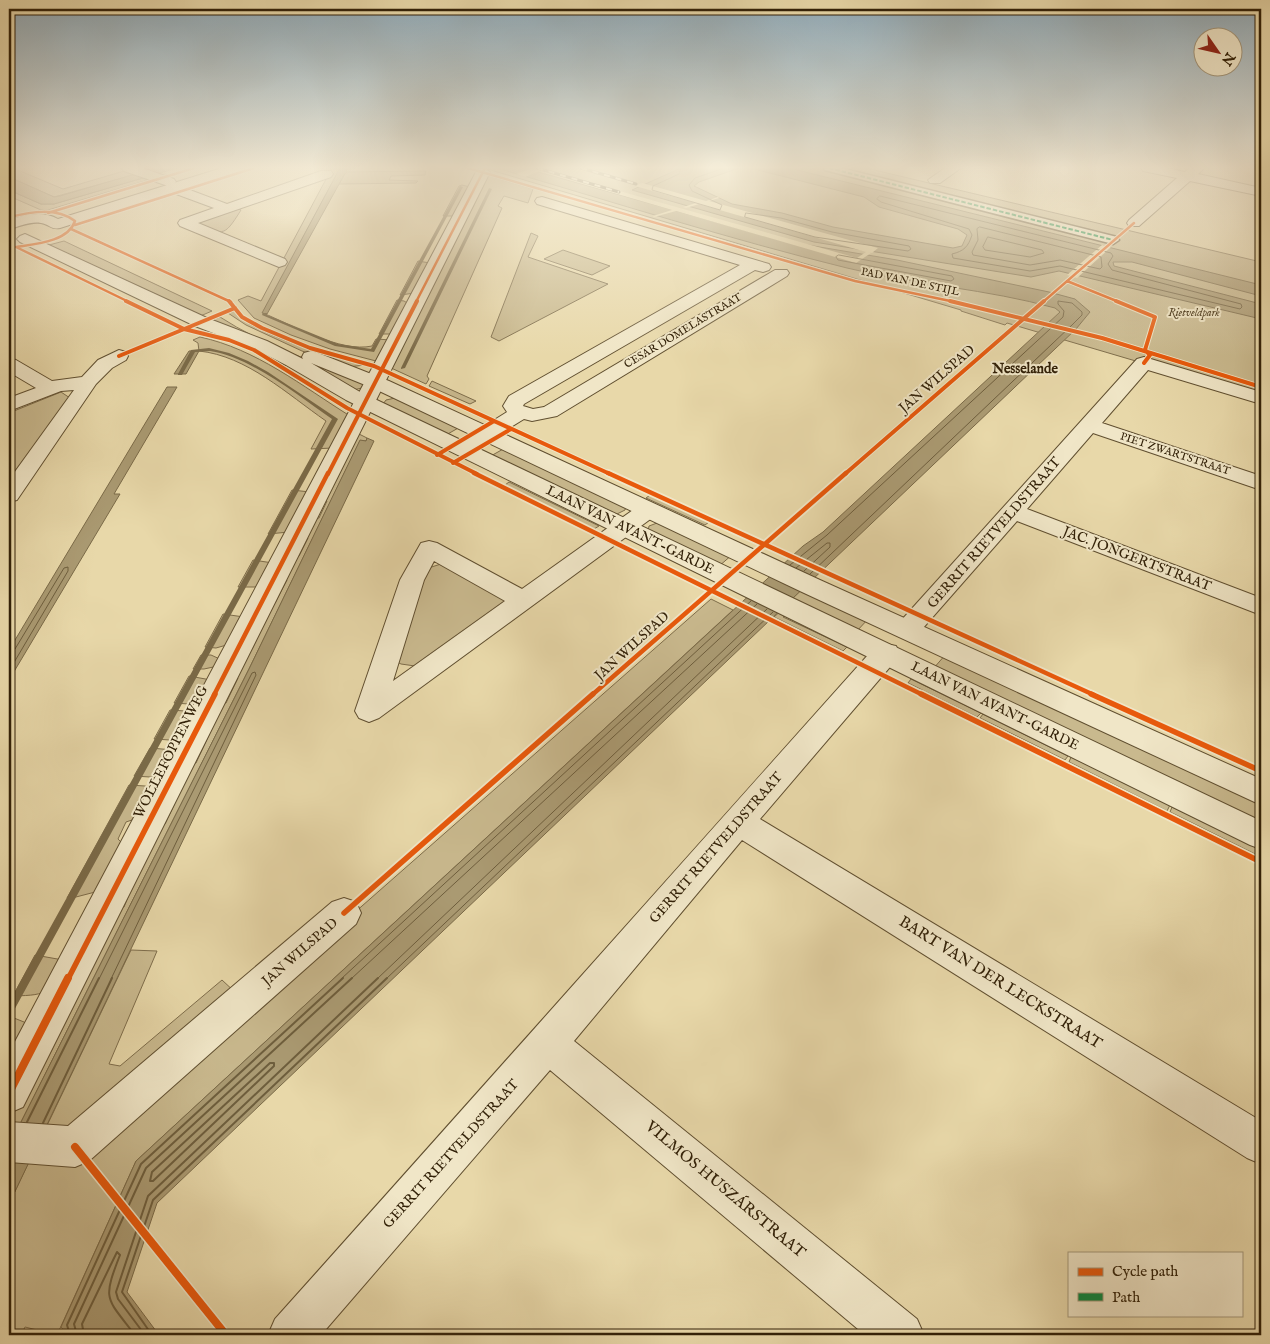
<svg xmlns="http://www.w3.org/2000/svg" width="1270" height="1344" font-family="'IM FELL English',serif">
  <style>
    .green { fill: #c9b98e; stroke: #7e6d4b }
    .water { fill: #aa9a72; stroke: #7a6a48 }
    .pier { fill: #e8d8a9 }
    .lines { fill: none; stroke-linecap: round; stroke-linejoin: round }
    .shore-far1 { stroke: #6e5e3d; stroke-width: 1 }
    .shore { stroke: #6e5e3d; stroke-width: 2 }
    .stream { fill: #7a6a48; fill-rule: evenodd }
    .pedestrian-casing { stroke: #604f30; stroke-width: 3 }
    .minor-casing { stroke: #604f30; stroke-width: 2 }
    .tertiary-casing { stroke: #604f30; stroke-width: 2 }
    .pedestrian { fill: #f0e6c7; fill-rule: evenodd }
    .minor { fill: #f0e6c7; fill-rule: evenodd }
    .tertiary { fill: #f0e6c7; fill-rule: evenodd }
    .rail-casing { stroke: #322108; stroke-width: 3 }
    .rail { stroke: #f0e6c7; stroke-width: 2; stroke-dasharray: 6; stroke-linecap: butt }
    .quiet { stroke: #00873e; stroke-width: 2; stroke-dasharray: 4.5 2; stroke-linecap: butt }
    .cycleway-far4-casing { stroke: #f0e6c7; stroke-width: 4.5 }
    .cycleway-far3-casing { stroke: #f0e6c7; stroke-width: 6 }
    .cycleway-far2-casing { stroke: #f0e6c7; stroke-width: 8 }
    .cycleway-far1-casing { stroke: #f0e6c7; stroke-width: 9 }
    .cycleway-casing { stroke: #f0e6c7; stroke-width: 11 }
    .cycleway-far4 { stroke: #e8590c; stroke-width: 2.5 }
    .cycleway-far3 { stroke: #e8590c; stroke-width: 4 }
    .cycleway-far2 { stroke: #e8590c; stroke-width: 4.5 }
    .cycleway-far1 { stroke: #e8590c; stroke-width: 5.5 }
    .cycleway { stroke: #e8590c; stroke-width: 8 }
    .labels { text-anchor: middle; dominant-baseline: central; stroke-width: 4; stroke-linejoin: round; paint-order: stroke }
    .far-street-label { font-size: 11px; fill: #322108; stroke: #f0e6c7 }
    .far-park-label { font-size: 11px; font-style: italic; fill: #58472a; stroke: #f0e6c7 }
    .far-quarter-label { font-size: 14px; font-weight: bold; fill: #322108; stroke: #f0e6c7 }
    .street-label { font-size: 14px; fill: #322108; stroke: #f0e6c7 }
    .near-street-label { font-size: 16px; fill: #322108; stroke: #f0e6c7 }
  </style>
  <rect width="100%" height="100%" fill="#e8d8a9"/>
  <filter id="stains"><feTurbulence type="fractalNoise" baseFrequency=".004" numOctaves="4"/><feColorMatrix values="0 0 0 0 .2 0 0 0 0 .09 0 0 0 0 .02 0 0 0 .5 -.17"/></filter>
  <radialGradient id="worn" r=".72"><stop offset=".6" stop-color="#630" stop-opacity="0"/><stop offset="1" stop-color="#630" stop-opacity=".3"/></radialGradient>
  <!-- green -->
  <path class="green" d="M9,168H13L63,189L124,171L137,174L54,197L9,177Z
    M332,168H340L263,313C292,325 341,353 372,346L376,339L391,340L383,356L376,361L330,349L291,335L254,318L238,300L248,296L261,301Z
    M484,168H866L1261,262V398L1007,323L1005,325L961,311V310Z
    M426,171L425,175L391,176L389,180L418,181L416,183L339,184L346,172Z
    M486,175L533,189L528,203L504,196L498,206L502,208L427,376L429,379L426,384L389,367Z
    M146,177L151,179L48,210H41L9,196V190L41,204H54Z
    M462,185L470,187L455,216H443L459,186Z
    M236,208L241,210C223,239 223,235 194,221Z
    M531,233L538,236L528,257L608,284L499,341L491,337Z
    M64,241L212,311L198,317L49,245Z
    M563,250L610,266L592,275L544,259Z
    M418,261L430,263L415,293L400,295Z
    M397,300L404,301L409,304L393,334H379Z
    M235,311C243,328 308,349 327,355C340,358 353,360 365,365L348,367L302,351L246,325L228,313Z
    M220,317C263,345 314,362 362,381L364,385L362,388L353,390L208,321Z
    M200,337C256,349 302,386 350,416L333,448L311,449L326,421C287,394 247,356 199,351L198,343L193,340Z
    M432,381L476,401L470,404L429,386Z
    M61,392L70,398L9,479V413Z
    M395,398L460,427L446,435L383,404L386,400Z
    M355,432L367,438L366,441H360L249,669L16,1132L9,1133V1116L115,907H124L157,824H165L174,805L188,762L196,763L209,735L218,703H226L238,678L231,677L246,649H252L263,626L269,603H275L287,580L281,579L293,556H299L308,538H302L312,518H319L327,501H321Z
    M505,448L626,507L625,510L615,515L489,457Z
    M509,482L599,526L594,529L505,485Z
    M292,490L310,492L289,532L268,534Z
    M650,495L709,522L705,525L646,498Z
    M657,523L733,554L718,567L648,531L649,526Z
    M253,560L273,563L260,587H238Z
    M441,564L504,597L505,603L415,666L401,664L395,661L425,569Z
    M804,587L869,618L856,632L791,600Z
    M711,599L733,610L136,1161L57,1335L25,1327L21,1335H9V1204L33,1153L71,1162Z
    M783,609L788,612L783,617L847,647L843,651L774,617Z
    M223,614L244,617L230,644L216,648L205,647Z
    M946,654L1261,802V827L933,669Z
    M201,655H211L222,660L218,666L204,669H193Z
    M189,676L211,680L200,701L189,704L174,703Z
    M911,679L981,713L977,717L908,683Z
    M170,710L185,711L193,715L181,738L170,740L154,739Z
    M983,714L1068,756L1065,760L980,718Z
    M150,748L174,750L161,774L150,777L134,776Z
    M1071,757L1170,805L1167,811L1069,762Z
    M129,785L145,786L154,789L138,818L126,822L118,839L123,844L99,891L76,897L67,898Z
    M1172,807L1261,850V857L1170,812Z
    M131,950L157,951L109,1064L120,1066L222,980L236,993L72,1137L42,1136Z
    M35,955L63,960C46,993 52,995 13,996Z
    M9,1016L24,1022L29,1026L9,1064Z"/>
  <!-- water -->
  <path class="water" d="M156,168H177L54,204H41L9,190V177L54,197L60,196Z
    M340,168H348L267,314L262,313Z
    M497,168H524L784,241L897,260L1049,292L1075,299L1090,312L1076,329L157,1203L127,1292L159,1335H67L61,1327L136,1161L742,602L803,546L823,532L1060,312L1055,308C987,289 916,285 847,268C729,239 613,202 497,168Z
    M681,168H739L699,182L694,186L732,204L782,213L833,227L953,248L962,246L967,235L958,229L879,207L864,197L750,168H789L1261,285V296L1132,262H1113L1114,266L1261,304V319L1059,271L1031,277L814,242L632,190Z
    M189,351H199L186,374H174Z
    M167,387H177L114,494H120L9,680V650Z
    M367,438L374,441L9,1204V1152L16,1132L249,669L360,440L366,441Z"/>
  <!-- pier -->
  <path class="pier" d="M528,168L623,192L857,258L866,252L871,253L856,263L676,211L654,217L653,216L672,210L539,171L525,177L516,174L530,169Z
    M642,183L706,201L718,197L719,198L709,201L878,248L872,253L866,252L699,204L686,208L683,207L696,203L635,186Z
    M1102,245L1111,247L1077,278L1067,275Z"/>
  <g class="lines">
    <!-- shore-far1 -->
    <path class="shore-far1" d="M681,168L679,174L653,186L652,190L720,210L722,205L692,191L689,185L695,178L724,168
      M880,196L1111,253L1113,256L1108,264L1112,270L1241,304L1242,307L1240,309L1060,266L1030,271L953,258L952,254C964,251 968,247 972,235L969,229L881,202L877,199Z
      M746,213L781,218L832,232L909,246L911,249L908,251L815,237L745,217Z
      M980,227L1101,257L1102,267L1100,269L1060,260L1030,265L973,255L972,252L978,240L977,229Z
      M988,237L1042,250L1044,253L1030,257L985,250L983,247Z
      M839,255L952,276L954,279L951,281L838,260L836,257Z
      M790,565L827,535L1063,317L1064,311L1058,304V301L1072,303L1082,312V315L1072,325L810,574
      M796,568L827,543H830V547L804,571
      M9,652L15,649L64,568L68,567V571L9,671
      M99,979L252,673L255,672L256,675L111,979
      M341,979L751,601
      M351,979L757,604
      M377,979L767,609
      M386,979L773,612"/>
    <!-- shore -->
    <path class="shore" d="M270,1063H274V1066L153,1181H150L152,1172Z
      M27,1122L99,978
      M43,1123L112,978
      M70,1335L67,1325L141,1164L343,978
      M77,1335L74,1324L146,1168L352,978
      M84,1335L82,1324L117,1252L120,1255C102,1301 106,1297 135,1335
      M145,1335L118,1299L116,1292L148,1196L378,978
      M152,1335L122,1292L153,1200L387,978"/>
    <!-- stream -->
    <path class="stream" d="M460,186L463,187L374,352L335,346L262,315L263,313H267V315L338,344L371,349Z
      M489,188L492,189L405,368L401,369V368Z
      M209,348L229,353L248,361L268,372L338,419L12,1014L9,1015V1002L332,419C300,397 249,356 210,351C205,351 200,352 195,352L182,375H178V374L191,350Z"/>
    <!-- pedestrian casing -->
    <g class="pedestrian-casing">
      <path id="pedestrian" d="M824,168H841L1117,237L1119,240L1113,244L825,170Z"/>
    </g>
    <!-- minor casing -->
    <g class="minor-casing">
      <path id="minor" d="M122,168H142L174,179L176,182L174,184L227,204L321,171H331L333,174L331,177L198,223L285,259L287,262L285,265L279,267L180,226L178,223L180,220L214,208L168,191L166,188L168,186L124,171Z
        M483,168L490,172L23,1107L9,1113V1053L476,172Z
        M945,168H961L940,183H930L928,180Z
        M1141,168H1167L1185,172L1189,168H1204L1198,174L1261,188V196L1190,181L1139,226H1129L1127,223L1129,220L1177,178L1143,171Z
        M542,197L769,264L771,267L769,270L763,272L755,270L524,404L523,406L533,409L544,407L775,270H787L789,273L787,276L557,416L532,421L524,419L470,452L463,454L456,452L452,448L456,444L507,412L503,406L509,396L740,265L537,204L535,201L537,198Z
        M119,350L126,352L128,356L126,360L112,368L96,384L17,500L9,502V480L74,390L61,391L9,411V398L36,388L9,372V358L16,360L52,381L82,377L98,360Z
        M1144,357L1261,392V404L1148,370L1102,423L1261,476V490L1093,433L1027,509L1261,598V615L1017,521L916,636L907,639L898,636L894,630L898,624L1137,359Z
        M648,503L656,505L659,510L656,515L379,718L369,722L359,718L355,711L400,580L421,543L429,541L437,543L522,589L640,505ZM434,561L505,601L393,681L424,580Z
        M886,644L896,646L899,653L896,660L760,819L1261,1121V1164L1247,1158L742,840L574,1041L917,1319L924,1335H865L550,1070L321,1335H268L275,1319C476,1095 675,870 876,646Z
        M344,898L356,902L361,913L356,924L89,1161L75,1167L9,1162V1122L68,1126L332,902Z"/>
    </g>
    <!-- tertiary casing -->
    <g class="tertiary-casing">
      <path id="tertiary" d="M222,168H243L241,171L60,228C51,230 49,224 41,223C30,221 19,227 9,229V220C25,215 42,210 58,219Z
        M25,234L207,318L267,341L303,359L302,357L304,353L311,351L318,353L389,381L820,580L1261,779V805L802,592L375,389L311,363L360,392L1261,821V849L1250,845L346,400L286,365L255,349L195,326L20,242L17,239L20,236Z"/>
    </g>
    <!-- pedestrian -->
    <use href="#pedestrian" class="pedestrian"/>
    <!-- minor -->
    <use href="#minor" class="minor"/>
    <!-- tertiary -->
    <use href="#tertiary" class="tertiary"/>
    <!-- rail casing -->
    <g class="rail-casing">
      <path id="rail" d="M537,168L619,192
        M581,168L636,184"/>
    </g>
    <!-- rail -->
    <use href="#rail" class="rail"/>
    <!-- quiet -->
    <path class="quiet" d="M829,168L1113,240"/>
    <!-- cycleway-far4 casing -->
    <g class="cycleway-far4-casing">
      <path id="cycleway-far4" d="M468,168L855,281L955,302
        M48,213L194,168
        M9,217C31,212 56,207 75,221C68,242 35,244 16,247
        M75,225L254,168
        M71,229L231,302
        M16,247L129,302
        M1067,281L1119,302
        M416,302L485,168
        M1043,302L1134,223"/>
    </g>
    <!-- cycleway-far3 casing -->
    <g class="cycleway-far3-casing">
      <path id="cycleway-far3" d="M126,301L184,329L229,340L254,350L347,408L477,474
        M229,301L242,317L262,328L310,348L374,366L610,474
        M950,301L1102,338L1261,387
        M1116,301L1155,317L1145,350L1150,355L1144,363
        M119,356L235,308
        M437,455L494,421
        M453,463L511,429
        M328,474L417,301
        M845,474L1044,301"/>
    </g>
    <!-- cycleway-far2 casing -->
    <g class="cycleway-far2-casing">
      <path id="cycleway-far2" d="M474,473L923,695
        M608,473L1094,695
        M214,695L328,473
        M592,695L846,473"/>
    </g>
    <!-- cycleway-far1 casing -->
    <g class="cycleway-far1-casing">
      <path id="cycleway-far1" d="M921,694L1261,862
        M1091,694L1261,771
        M344,913L593,694
        M68,979L215,694"/>
    </g>
    <!-- cycleway casing -->
    <g class="cycleway-casing">
      <path id="cycleway" d="M9,1093L68,978
        M75,1147L226,1335"/>
    </g>
    <!-- cycleway-far4 -->
    <use href="#cycleway-far4" class="cycleway-far4"/>
    <!-- cycleway-far3 -->
    <use href="#cycleway-far3" class="cycleway-far3"/>
    <!-- cycleway-far2 -->
    <use href="#cycleway-far2" class="cycleway-far2"/>
    <!-- cycleway-far1 -->
    <use href="#cycleway-far1" class="cycleway-far1"/>
    <!-- cycleway -->
    <use href="#cycleway" class="cycleway"/>
  </g>
  <!-- sky -->
  <linearGradient id="sky" x2="0" y2="1"><stop stop-color="#8faab9"/><stop offset="0.47" stop-color="#f5edd8"/><stop offset="1" stop-color="#f5edd8" stop-opacity="0"/></linearGradient>
  <rect width="1270" height="356" fill="url(#sky)"/>
  <g class="labels">
    <!-- far-street labels -->
    <g class="far-street-label">
      <text transform="translate(910 282) rotate(12)">PAD VAN DE STIJL</text>
      <text transform="translate(683 331) rotate(-31)">CESAR DOMELASTRAAT</text>
      <text transform="translate(1175 454) rotate(18)">PIET ZWARTSTRAAT</text>
    </g>
    <!-- far-park labels -->
    <g class="far-park-label">
      <text x="1194" y="313">Rietveldpark</text>
    </g>
    <!-- far-quarter labels -->
    <g class="far-quarter-label">
      <text x="1025" y="369">Nesselande</text>
    </g>
    <!-- street labels -->
    <g class="street-label">
      <text transform="translate(937 379) rotate(-41)">JAN WILSPAD</text>
      <text transform="translate(630 530) rotate(26)">LAAN VAN AVANT-GARDE</text>
      <text transform="translate(994 533) rotate(-49)">GERRIT RIETVELDSTRAAT</text>
      <text transform="translate(1137 559) rotate(21)">JAC. JONGERTSTRAAT</text>
      <text transform="translate(632 646) rotate(-42)">JAN WILSPAD</text>
      <text transform="translate(995 706) rotate(26)">LAAN VAN AVANT-GARDE</text>
      <text transform="translate(171 752) rotate(-63)">WOLLEFOPPENWEG</text>
      <text transform="translate(716 848) rotate(-49)">GERRIT RIETVELDSTRAAT</text>
      <text transform="translate(300 952) rotate(-41)">JAN WILSPAD</text>
      <text transform="translate(451 1154) rotate(-48)">GERRIT RIETVELDSTRAAT</text>
    </g>
    <!-- near-street labels -->
    <g class="near-street-label">
      <text transform="translate(1000 983) rotate(32)">BART VAN DER LECKSTRAAT</text>
      <text transform="translate(725 1190) rotate(40)">VILMOS HUSZÁRSTRAAT</text>
    </g>
  </g>
  <!-- margin -->
  <rect width="1270" height="1344" fill="none" stroke="#e8d8a9" stroke-width="30"/>
  <rect x="10" y="10" width="1250" height="1324" fill="none" stroke="#322108" stroke-width="2.5"/>
  <rect x="15" y="15" width="1240" height="1314" fill="none" stroke="#322108"/>
  <!-- legend -->
  <rect x="1068" y="1252" width="175" height="65" fill="#f0e6c7" stroke="#a4977b"/>
  <rect x="1078" y="1268" width="25" height="8" fill="#e8590c" stroke="#a4977b"/>
  <text x="1112" y="1276" font-size="15" fill="#322108">Cycle path</text>
  <rect x="1078" y="1293" width="25" height="8" fill="#00873e" stroke="#a4977b"/>
  <text x="1112" y="1302" font-size="15" fill="#322108">Path</text>
  <!-- north arrow -->
  <g transform="translate(1218 52) rotate(124)"><circle r="24" fill="#f0e6c7" stroke="#a4977b"/>
  <path d="M0-4L9 19L0 12L-9 19Z" fill="#8f2418"/>
  <text y="-8" font-size="14" font-weight="bold" text-anchor="middle" fill="#322108">N</text>
  </g>
  <rect width="100%" height="100%" filter="url(#stains)"/>
  <rect width="100%" height="100%" fill="url(#worn)"/>
</svg>
